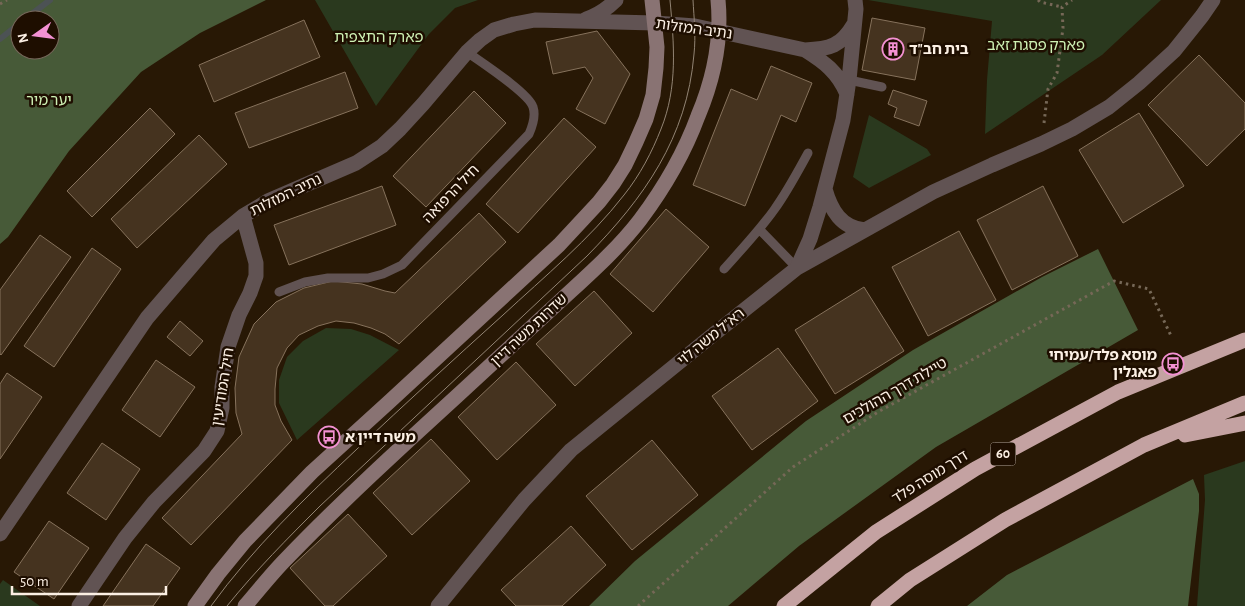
<svg xmlns="http://www.w3.org/2000/svg" width="1245" height="606" font-family="'Alegreya Sans','Noto Sans Hebrew',sans-serif">
  <style>
    .green { fill: #2a391e }
    .forest { fill: #475a38; fill-rule: evenodd }
    .lines { fill: none; stroke-linecap: round; stroke-linejoin: round }
    .stream { stroke: #4c5254; stroke-width: 6 }
    .building { fill: #45331f; stroke: #86725c }
    .path { stroke: #766857; stroke-width: 3; stroke-dasharray: 2.5 4; stroke-linecap: butt }
    .lane { stroke: #615353; stroke-width: 9 }
    .street { stroke: #615353; stroke-width: 15 }
    .secondary { stroke: #897373; stroke-width: 15 }
    .highway { stroke: #c4a2a2; stroke-width: 15 }
    .tram { stroke: #928474; stroke-width: 1 }
    .labels { text-anchor: middle; dominant-baseline: central; stroke-width: 5; stroke-linejoin: round; paint-order: stroke }
    .shield { fill: #1e0e00; stroke: #b9aca0; stroke-width: 1 }
    .shield-label { font-size: 14px; font-weight: bold; fill: #fcf0e4 }
    .street-label { font-size: 15px; fill: #fcf0e4; stroke: #1e0e00 }
    .park-label { font-size: 15px; fill: #cef1b4; stroke: #1e0e00 }
    .poi-label { font-size: 15px; font-weight: bold; fill: #fcf0e4; stroke: #1e0e00; text-anchor: start }
  </style>
  <rect width="100%" height="100%" fill="#281805"/>
  <!-- green -->
  <path class="green" d="M315,0H478L455,8L429,34L376,106Z
    M868,0H1161L1102,55L985,134L987,80L992,21Z
    M869,115L927,149L931,155L869,188L853,177Z
    M326,328L351,329L370,335L399,350L297,440L279,403V380L287,357L303,341Z
    M1245,461V606H1197L1205,500L1204,475Z
    M3,580L40,606H0V584Z"/>
  <!-- forest -->
  <path class="forest" d="M0,0H266L200,33L141,72L69,151L8,237L0,244ZM20,20H50V50H20Z
    M1098,249L1138,330L936,447L799,546L728,606H589L635,561L806,421L913,350L1042,277Z
    M1193,479L1199,494V511L1188,606H967L1007,575Z"/>
  <g class="lines">
    <!-- stream -->
    <path class="stream" d="M24,20L50,0
      M0,39L20,23"/>
  </g>
  <!-- building -->
  <path class="building" d="M872,18L925,28L915,80L862,70Z
    M304,20L320,57L214,102L199,65Z
    M597,31L630,74L605,124L576,109L593,78L585,67L553,74L546,42Z
    M1199,55L1245,103V129L1207,166L1148,105Z
    M771,66L812,83L796,122L781,115L745,206L693,185L731,89L757,100Z
    M345,72L358,108L249,148L235,113Z
    M893,90L927,101L919,126L894,117L897,108L888,104Z
    M474,91L506,123L426,207L393,176Z
    M150,108L175,134L92,217L67,191Z
    M1139,113L1184,186L1123,223L1079,150Z
    M564,118L596,147L518,233L486,204Z
    M199,135L227,164L137,248L111,219Z
    M382,186L396,225L289,265L274,225Z
    M1043,186L1078,256L1012,290L977,220Z
    M666,209L709,247L653,312L610,274Z
    M479,213L506,242L399,344L385,334L371,328L354,323L336,321L318,326L299,335L287,348L277,368L275,389V405L281,421L292,440L191,545L162,518L242,434L236,413L235,388L239,357L254,324L276,302L304,288L333,281L362,284L385,291L395,293Z
    M959,231L996,300L928,336L892,267Z
    M40,235L71,257L1,355L0,354V290Z
    M92,248L121,269L54,367L24,346Z
    M864,287L904,351L835,394L795,330Z
    M594,291L632,333L575,386L536,344Z
    M180,321L203,341L190,356L167,337Z
    M778,348L818,401L752,450L712,396Z
    M156,360L195,387L160,437L122,410Z
    M516,362L556,405L497,460L458,417Z
    M7,373L42,397L0,459V384Z
    M431,439L470,481L412,535L373,493Z
    M652,440L698,495L632,550L586,496Z
    M102,443L140,469L106,520L67,493Z
    M348,514L387,556L333,606H325L290,568Z
    M49,521L89,548L54,599L14,572Z
    M571,526L606,565L562,606H516L501,590Z
    M146,544L180,568L153,606H103Z"/>
  <g class="lines">
    <!-- path -->
    <path class="path" d="M1038,0L1040,2L1062,7
      M0,4L7,0
      M1044,123L1048,89L1057,73L1063,28L1062,7L1072,0
      M638,606L793,467L878,412L1114,281L1149,289L1172,338"/>
    <!-- lane -->
    <path class="lane" d="M849,80L882,87
      M759,229L797,268
      M724,269C741,250 759,231 774,210C787,192 797,173 808,153
      M279,292L305,282L328,278H368L383,274L402,265L529,134C533,125 536,116 533,107C529,93 481,62 467,52"/>
    <!-- street -->
    <path class="street" d="M586,19C598,15 607,9 616,0
      M805,50C824,62 838,72 847,94
      M825,189C831,210 841,228 865,230
      M797,268L810,239L820,207L843,120L849,80L856,9L855,0
      M0,534L147,318L214,240L243,216L268,201L356,163L382,146L400,129L423,104L467,52L480,40L494,30L514,24L535,20L655,23L695,26L805,50C830,49 841,46 854,24
      M79,606L125,538L154,502L204,451L217,431L222,408V387L228,347L239,315L250,293L256,276V263L243,216
      M438,606L524,500L571,450L709,338L797,268L933,192L992,165L1041,144L1072,129L1109,107L1139,83L1174,51L1202,16L1213,0"/>
    <!-- secondary -->
    <path class="secondary" d="M195,606L218,574L245,541L312,472L389,402L559,245L599,202L613,184L625,165L636,142L646,119L653,95L656,68L657,47L652,0
      M245,606C259,590 272,573 287,558C341,502 399,449 457,396C491,365 525,333 559,302C587,276 617,250 640,220C664,188 684,154 698,116C714,78 722,41 718,0"/>
    <!-- highway -->
    <path class="highway" d="M1185,435L1245,423
      M784,606L876,532L975,469L1118,392L1245,340
      M878,606L910,580L1005,520L1144,445L1245,403"/>
    <!-- tram -->
    <path class="tram" d="M211,606C253,548 305,498 357,449C405,404 454,359 503,315C544,277 590,239 624,195C640,175 652,152 661,129C678,87 674,44 670,0
      M227,606C256,570 288,538 320,506L587,256C644,198 687,138 694,54C696,36 694,18 693,0"/>
  </g>
  <!-- icons -->
  <defs>
    <g id="building-ring" transform="scale(1.125)"><circle r="9.5" fill="#1e0e00" stroke="#f491d3" stroke-width="1.5"/><path d="M-4-6H4V6H1V3H-1V6H-4ZM-2.5-4.3h1.7v1.8h-1.7ZM.8-4.3h1.7v1.8H.8ZM-2.5-1h1.7V.8h-1.7ZM.8-1h1.7V.8H.8Z" fill="#f491d3"/></g>
    <g id="bus-ring" transform="scale(1.125)"><circle r="9.5" fill="#1e0e00" stroke="#f491d3" stroke-width="1.5"/><path d="M-5-6H5V4H4V6H2V4H-2V6H-4V4H-5ZM-3.5-4V0h7V-4ZM-3.5 1.2v1.5H-2V1.2ZM2 1.2v1.5H3.5V1.2Z" fill="#f491d3"/></g>
  </defs>
  <g fill-rule="evenodd">
    <use href="#building-ring" x="893" y="49"/>
    <use href="#bus-ring" x="1173" y="364"/>
    <use href="#bus-ring" x="329" y="437"/>
  </g>
  <g class="labels">
    <!-- shield labels -->
    <rect class="shield" x="990.5" y="442.5" width="25" height="23" rx="4"/>
    <g class="shield-label">
      <text x="1003" y="454">60</text>
    </g>
    <!-- street labels -->
    <g class="street-label">
      <text transform="translate(694 29) rotate(8)">נתיב המזלות</text>
      <text transform="translate(451 194) rotate(-46)">חיל הרפואה</text>
      <text transform="translate(286 195) rotate(-26)">נתיב המזלות</text>
      <text transform="translate(529 330) rotate(-43)">שדרות משה דיין</text>
      <text transform="translate(711 337) rotate(-39)">רא"ל משה לוי</text>
      <text transform="translate(223 387) rotate(-81)">חיל המודיעין</text>
      <text transform="translate(895 391) rotate(-30)">טיילת דרך ההולכים</text>
      <text transform="translate(930 477) rotate(-32)">דרך מוסה פלד</text>
    </g>
    <!-- park labels -->
    <g class="park-label">
      <text x="379" y="37">פארק התצפית</text>
      <text x="1036" y="45">פארק פסגת זאב</text>
      <text x="49" y="100">יער מיר</text>
    </g>
    <!-- poi labels -->
    <g class="poi-label">
      <text x="909" y="49">בית חב"ד</text>
      <text x="1157" y="355" text-anchor="end">מוסא פלד/עמיחי<tspan x="1157" dy="17">פאגלין</tspan></text>
      <text x="345" y="437">משה דיין א</text>
    </g>
  </g>
  <!-- north arrow -->
  <g transform="translate(35 35) rotate(256)"><circle r="24" fill="#1e0e00" stroke="#77685b"/>
  <path d="M0-4L9 19L0 12L-9 19Z" fill="#f491d3"/>
  <text y="-8" font-size="14" font-weight="bold" text-anchor="middle" fill="#fcf0e4">N</text>
  </g>
  <!-- scale -->
  <path d="M12 586v8h154v-8" fill="none" stroke="#fcf0e4" stroke-width="2.5"/>
  <text x="20" y="586" font-size="15" fill="#fcf0e4" stroke="#1e0e00" stroke-width="4" paint-order="stroke">50 m</text>
</svg>
